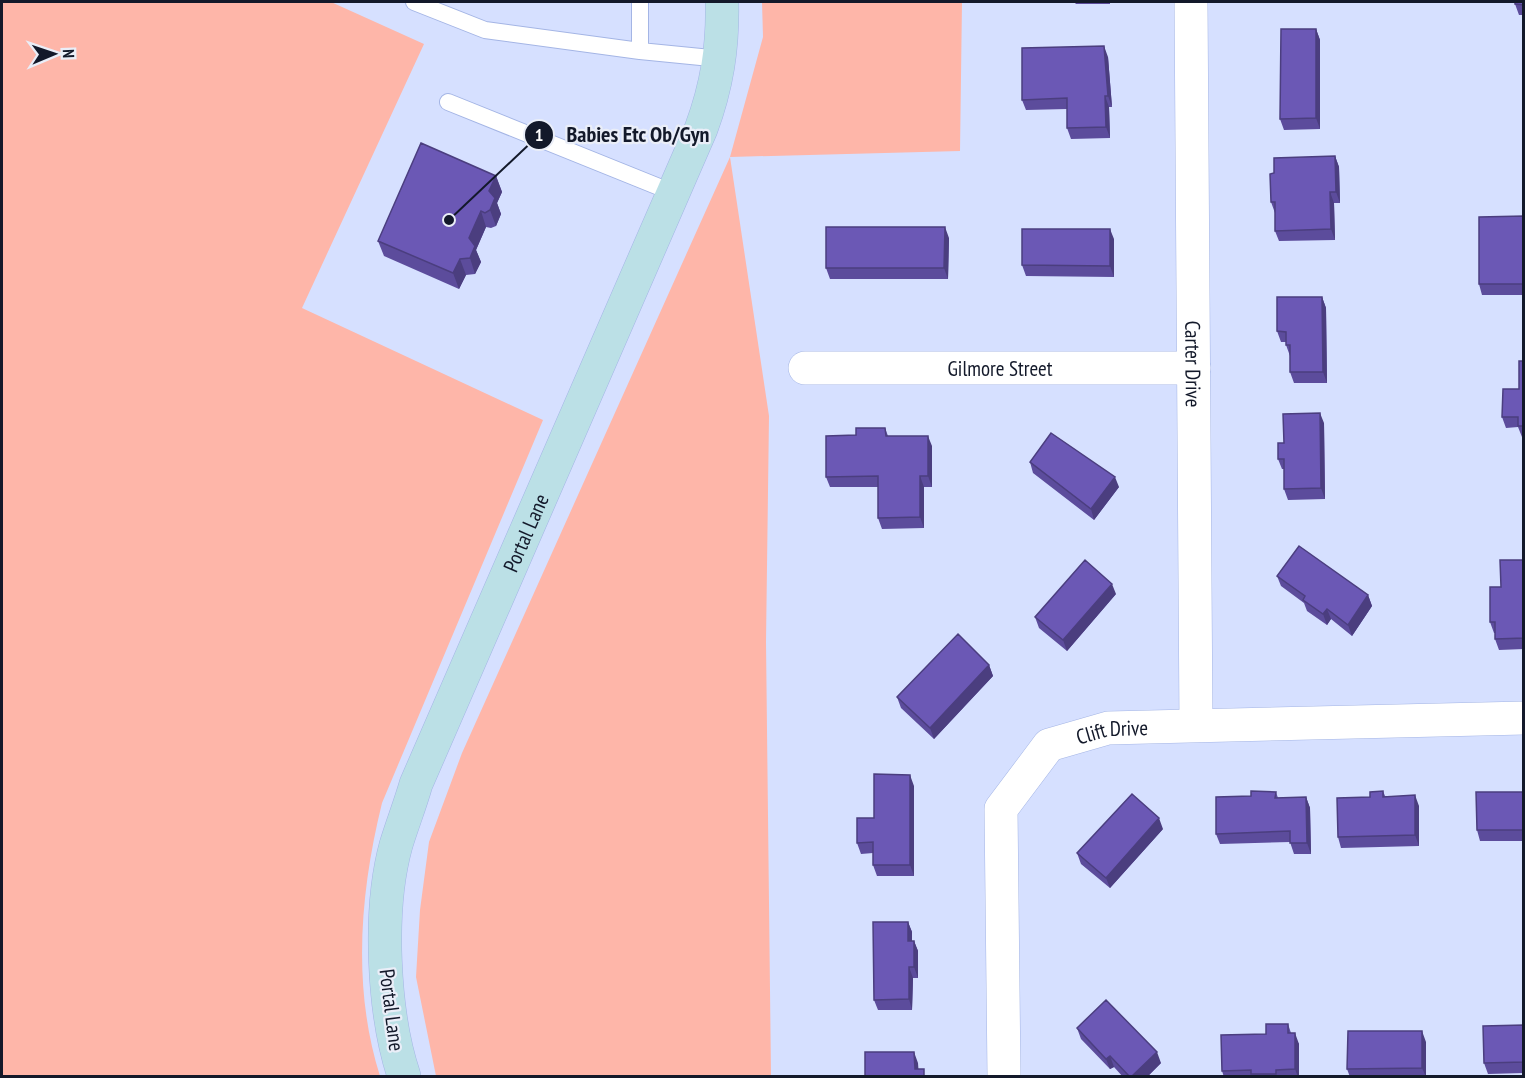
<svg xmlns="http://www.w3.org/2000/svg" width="1525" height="1078" font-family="'PT Sans Narrow',sans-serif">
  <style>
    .green { fill: #feb6a9 }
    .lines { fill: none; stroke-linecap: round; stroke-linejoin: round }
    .lane-casing { stroke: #a4b5e5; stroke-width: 18 }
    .street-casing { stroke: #a4b5e5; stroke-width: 34 }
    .secondary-casing { stroke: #a4b5e5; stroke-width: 34 }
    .lane { stroke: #fff; stroke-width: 16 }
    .street { stroke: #fff; stroke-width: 33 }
    .secondary { stroke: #bbe0e6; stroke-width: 33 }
    .wall { fill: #5c4c9c }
    .shaded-wall { fill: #4b3e7f }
    .building { fill: #6b58b5; stroke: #4b3e7f; stroke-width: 1.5 }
    .labels { text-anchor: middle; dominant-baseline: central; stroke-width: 4.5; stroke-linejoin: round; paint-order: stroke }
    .street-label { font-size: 21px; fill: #13192a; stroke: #eaeef8 }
    .leader { fill: none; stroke: #13192a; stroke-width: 2 }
    .callout-dot { fill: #13192a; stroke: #eaeef8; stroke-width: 2 }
    .mark-label { font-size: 18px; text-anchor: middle; font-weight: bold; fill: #fff }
    .callout-label { font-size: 22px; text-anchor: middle; font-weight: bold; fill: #13192a; stroke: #eaeef8; stroke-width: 4.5; stroke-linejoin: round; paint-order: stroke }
  </style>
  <rect width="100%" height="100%" fill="#d6e0ff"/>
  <!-- green -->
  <path class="green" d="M2,2H331L424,44L302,308L543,420L382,803C360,892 352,988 380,1076H2Z
    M762,2H962L960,151L730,157L769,416L766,642L771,1076H436L416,977L420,910L429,842L462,753L730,157L763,37Z"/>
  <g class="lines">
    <!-- lane casing -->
    <g class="lane-casing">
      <path id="lane" d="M414,2L485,30L640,51L721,59
        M640,2V51
        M448,102L674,193"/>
    </g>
    <!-- street casing -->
    <g class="street-casing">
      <g id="street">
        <path id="s1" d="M1191,2L1196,725"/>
        <path id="s2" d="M805,368H1194"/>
        <path id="s3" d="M1004,1076L1001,809L1049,745L1108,728L1524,718"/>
      </g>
    </g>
    <!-- secondary casing -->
    <g class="secondary-casing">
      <g id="secondary">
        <path id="s4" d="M404,1076C383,1013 378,910 396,845C402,825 410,805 416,784L701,129C717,86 723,47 722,2"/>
      </g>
    </g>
    <!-- lane -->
    <use href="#lane" class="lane"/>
    <!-- street -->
    <use href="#street" class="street"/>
    <!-- secondary -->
    <use href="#secondary" class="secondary"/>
  </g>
  <!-- wall -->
  <path class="wall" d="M1074,2H1110V4H1076Z
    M1524,2V15H1519L1515,4Z
    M1316,29L1320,40V129L1284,130L1280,119Z
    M1108,57L1112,107H1109L1110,138L1071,139L1067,128V109L1026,110L1022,100Z
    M1335,156L1339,167L1340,203H1334L1335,240L1279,241L1275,231V213L1271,202L1274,173Z
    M496,176L502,192L497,203L501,214L496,226L491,228L486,227L476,250L481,262L475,274L466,275L459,289L384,256L378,241Z
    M1524,216V295H1482L1479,284Z
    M949,238L948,279H830L826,268Z
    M1114,239V277L1026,276L1022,265Z
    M1322,297L1326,308L1327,383H1294L1290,372V356L1286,345V342H1281L1277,331Z
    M1524,361V437H1522L1518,427L1506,428L1502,417L1519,389Z
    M1324,423L1325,499L1288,500L1284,489V469H1282L1278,459L1284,443Z
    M885,428L888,436L932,446V487H924V528L882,529L878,518V487H830L826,477L856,435Z
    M1030,462L1119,487L1094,520L1033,473Z
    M1524,560V649L1499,650L1495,639V633H1494L1490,622L1501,587Z
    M1277,576L1368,595L1372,606L1352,636L1331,619L1327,625L1307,611L1304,603L1281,586Z
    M1116,594L1067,651L1039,628L1035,617Z
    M989,665L993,676L934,739L901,708L897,697Z
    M914,786V876H877L873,865V853L861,854L857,843Z
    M1383,791L1385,796L1419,806V846L1341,848L1338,837L1370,797Z
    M1276,792L1278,798L1306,797L1310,808L1311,854H1294L1290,842L1220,844L1216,834L1251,796Z
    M1524,792V841H1480L1477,830Z
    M1163,829L1110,888L1081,864L1077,853Z
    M908,922L912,932V941H914L918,951V978H913L912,1010H878L874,1000Z
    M1288,1024L1291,1033L1299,1044V1077H1224L1222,1071L1266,1034Z
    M1524,1025V1073L1488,1074L1484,1063Z
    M1077,1028L1161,1063L1147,1077H1123L1114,1067L1110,1069L1081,1039Z
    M1426,1042V1077H1350L1347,1069Z"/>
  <!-- shaded-wall -->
  <path class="shaded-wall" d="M1316,29L1320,40V129L1316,118Z
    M1104,46L1108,57L1112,107L1108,96Z
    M1105,96L1109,107L1110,138L1106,127Z
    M1335,156L1339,167L1340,203L1336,192Z
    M496,176L502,192L497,203L501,214L496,226L490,210L489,191Z
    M1330,192L1334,203L1335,240L1331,229Z
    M481,211L486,227L476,250L481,262L475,274L470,258L469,238Z
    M945,227L949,238L948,279L944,268Z
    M1110,229L1114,239V277L1110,266Z
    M460,259L466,275L459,289L453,273Z
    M1322,297L1326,308L1327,383L1323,372Z
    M1320,413L1324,423L1325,499L1321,488Z
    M928,436L932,446V487L928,476Z
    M920,476L924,487V528L920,517Z
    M1115,477L1119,487L1094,520L1091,509Z
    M1112,584L1116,594L1067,651L1063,640Z
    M1368,595L1372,606L1352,636L1348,625Z
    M1327,609L1331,619L1327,625L1323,614Z
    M989,665L993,676L934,739L930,728Z
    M910,775L914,786V876L910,865Z
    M1415,795L1419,806V846L1415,835Z
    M1306,797L1310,808L1311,854L1307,843Z
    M1159,818L1163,829L1110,888L1106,878Z
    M908,922L912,932V952L908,941Z
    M914,941L918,951V978L914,967Z
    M909,967L913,978L912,1010L909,999Z
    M1422,1031L1426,1042V1077L1422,1068Z
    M1295,1033L1299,1044V1077H1298L1295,1069Z
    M914,1052L918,1063L919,1077L915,1069Z
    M1157,1052L1161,1063L1147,1077H1131Z
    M1110,1056L1114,1067L1110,1069L1106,1059Z"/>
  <!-- building -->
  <path class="building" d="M1515,2H1524V5L1515,4Z
    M1281,29H1316V118L1280,119Z
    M1104,46L1108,96H1105L1106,127L1067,128V98L1022,100V48Z
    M421,143L496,176L489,191L495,198L490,210L485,213L481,211L469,238L475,246L470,258L460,259L453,273L378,241Z
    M1335,156L1336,192H1330L1331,229L1275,231V202H1271L1270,174L1274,173V158Z
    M1524,216V284H1479V217Z
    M826,227H945L944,268H826Z
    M1022,229H1110V266L1022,265Z
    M1277,297H1322L1323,372H1290V345H1286V332L1277,331Z
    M1519,361H1524V433H1523V426H1518V417H1502L1503,389H1519Z
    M1320,413L1321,488L1284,489V459H1278V443H1284L1283,414Z
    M856,428H885L886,436H928V476H920V517L878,518V476L826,477V436L856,435Z
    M1051,433L1115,477L1091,509L1030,462Z
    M1299,546L1368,595L1348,625L1327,609L1323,614L1303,600L1305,596L1277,576Z
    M1085,560L1112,584L1063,640L1035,617Z
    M1500,560H1524V638L1495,639V622H1490V587H1501Z
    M958,634L989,665L930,728L897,697Z
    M874,774L910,775V865H873V842L857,843V818H874Z
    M1251,791L1276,792L1275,798L1306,797L1307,843H1290V831L1216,834V797L1251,796Z
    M1383,791V797L1415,795V835L1338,837L1337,798L1370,797V792Z
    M1476,792H1524V830H1477Z
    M1132,794L1159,818L1106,878L1077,853Z
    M873,922H908V941H914V967H909V999L874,1000Z
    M1106,1000L1157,1052L1131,1077H1130L1110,1056L1106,1059L1077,1028Z
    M1266,1024H1288V1033H1295V1069L1276,1070V1074H1251V1070L1222,1071L1221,1035L1266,1034Z
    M1524,1025V1062L1484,1063L1483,1026Z
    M1348,1031H1422V1068L1347,1069Z
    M865,1052H914L915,1069H924V1077H865Z"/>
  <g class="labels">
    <!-- street labels -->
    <g class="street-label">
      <text stroke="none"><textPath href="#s1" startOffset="362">Carter Drive</textPath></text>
      <text stroke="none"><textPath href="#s2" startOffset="195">Gilmore Street</textPath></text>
      <text stroke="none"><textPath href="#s4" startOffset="572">Portal Lane</textPath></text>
      <text stroke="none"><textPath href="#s3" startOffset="412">Clift Drive</textPath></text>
      <text transform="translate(392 1010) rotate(83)">Portal Lane</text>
    </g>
  </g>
  <!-- callouts -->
  <path class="leader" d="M449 220L539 135"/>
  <g class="callout-dot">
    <circle cx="449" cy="220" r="6"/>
    <circle cx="539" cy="135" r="15"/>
  </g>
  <g class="mark-label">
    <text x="539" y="141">1</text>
  </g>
  <g class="callout-label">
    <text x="638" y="142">Babies Etc Ob/Gyn</text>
  </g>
  <!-- border -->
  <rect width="1525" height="1078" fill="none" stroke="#13192a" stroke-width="6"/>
  <!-- north arrow -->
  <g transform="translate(54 54) rotate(88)" stroke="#eaeef8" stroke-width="4.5" paint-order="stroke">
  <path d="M0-4.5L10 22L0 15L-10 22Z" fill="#13192a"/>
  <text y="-9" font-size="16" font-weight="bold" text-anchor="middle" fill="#13192a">N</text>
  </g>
</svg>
